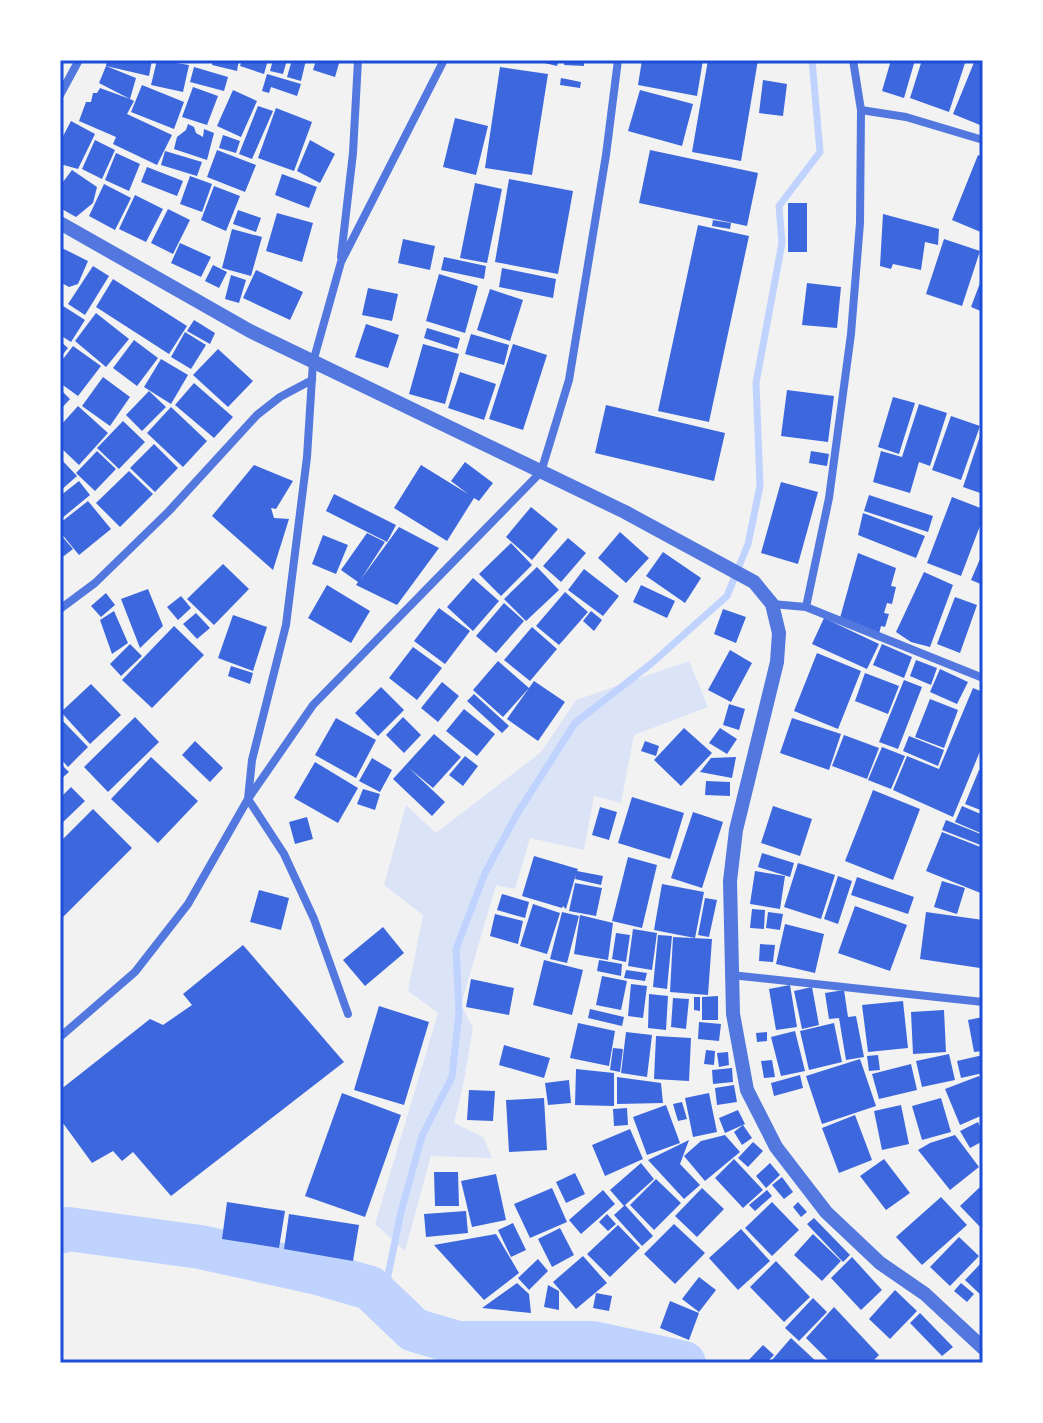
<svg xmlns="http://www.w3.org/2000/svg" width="1043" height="1423" font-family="Manrope,sans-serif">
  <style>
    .green { fill: #dbe4f7 }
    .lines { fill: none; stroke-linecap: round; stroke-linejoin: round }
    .stream { stroke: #bfd3fe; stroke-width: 7 }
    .river { stroke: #bfd3fe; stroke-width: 44 }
    .building { fill: #3d67dc }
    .minor { stroke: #5277de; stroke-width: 8 }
    .tertiary { stroke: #5277de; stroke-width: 14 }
    .neatline { fill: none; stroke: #1d4ed8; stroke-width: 3 }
  </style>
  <rect width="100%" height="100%" fill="#f2f2f2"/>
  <!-- green -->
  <path class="green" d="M689,661L708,707L634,735L621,803L594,796L584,850L530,838L515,889L496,885L461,1005L473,1028L464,1081L454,1123L483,1137L492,1158L431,1156L405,1251L375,1224L438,1013L408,991L423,915L384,885L406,805L436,833L541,752L576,700Z"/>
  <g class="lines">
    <!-- stream -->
    <path class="stream" d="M383,1300L401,1212L422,1136L452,1077L459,1013L456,949L485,873L517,814L575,723L652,663L727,596L748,544L760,486L756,383L782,243L779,206L820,152L812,60"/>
    <!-- river -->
    <path class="river" d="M60,1232L68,1229L200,1247L318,1273L370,1288L414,1330L458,1343H593L684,1363"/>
  </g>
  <!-- building -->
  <path class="building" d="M107,60H152L149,76L106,66Z
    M157,60L189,65L183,92L151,85Z
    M213,60H239L237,71L212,65Z
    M242,60H268L264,74L240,66Z
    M273,60H287L283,74L270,71Z
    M292,60H306L301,81L287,77Z
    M316,60H340L335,77L313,70Z
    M532,60H559L557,66Z
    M565,60H584V66L564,65Z
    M642,60H703L697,96L638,85Z
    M708,60H758L741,161L692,152Z
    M891,60H915L904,98L882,91Z
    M922,60H966L949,112L910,98Z
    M975,60H983V118L980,125L953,114Z
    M106,66L136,78L130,99L134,101L127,114L172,135L157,165L113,144L116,137L79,121L86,102H91L93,93H97L100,88L130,99L99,83Z
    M194,67L228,77L224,91L190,82Z
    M500,67L548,74L532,175L485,168Z
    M267,74L301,84L297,96L271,87L269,93L262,91Z
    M561,78L581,82L580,88L560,85Z
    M763,80L787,84L783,116L759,113Z
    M142,85L184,102L174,129L131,112Z
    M193,87L218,96L207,125L182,117Z
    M233,90L257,101L241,137L217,126Z
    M640,90L693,104L682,146L628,131Z
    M258,106L273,111L252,159L239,154Z
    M276,108L312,122L294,171L258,158Z
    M455,118L488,126L476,175L443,167Z
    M71,121L95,134L78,169L60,164V142Z
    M188,124L194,127L196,133L203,137L204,129L214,133L207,160L174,149L177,137L186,130Z
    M223,135L240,141L236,153L219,148Z
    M95,140L115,150L102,179L82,169Z
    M310,140L335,154L320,183L297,171Z
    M217,150L256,165L245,192L207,177Z
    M650,150L758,173L747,226L639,203Z
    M165,151L202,162L197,176L161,165Z
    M116,153L140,164L129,191L105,180Z
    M978,155L983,157V233L952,220Z
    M147,167L183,181L177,196L141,182Z
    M72,170L97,187L93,203L76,217L60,208V186Z
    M282,174L317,187L309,208L275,195Z
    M190,176L212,184L202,212L180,204Z
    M509,179L573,191L558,274L495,262Z
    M475,183L502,189L487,263L460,258Z
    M104,184L131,198L115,230L89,216Z
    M214,186L240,196L226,231L201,220Z
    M135,195L163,209L146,242L119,229Z
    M788,203H807V252H788Z
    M168,209L190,220L173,254L151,243Z
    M238,210L261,218L256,232L233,224Z
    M277,213L313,223L302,262L266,251Z
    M883,214L939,229L938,245L925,242L921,270L893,264L891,269L880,266Z
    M713,220L731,223L730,229L712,226Z
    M698,225L749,236L709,422L658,411Z
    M232,229L262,237L251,276L222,268Z
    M403,239L435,246L430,270L398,263Z
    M944,239L980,251L962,306L926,294Z
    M180,243L211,257L201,277L171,263Z
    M60,247L88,261L78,284L69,287L60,282Z
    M444,257L486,266L484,279L441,270Z
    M213,265L227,272L219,288L205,281Z
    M93,266L109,276L85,315L68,304Z
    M502,268L556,279L553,298L499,287Z
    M256,270L303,292L290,320L243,298Z
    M439,274L478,286L465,333L426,321Z
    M231,275L246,280L239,303L225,299Z
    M983,275V312L971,307Z
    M113,279L187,326L169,354L96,307Z
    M807,283L841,287L837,328L802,325Z
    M368,288L398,294L392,321L362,315Z
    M490,289L523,300L510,341L477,330Z
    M60,304L85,320L71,342L60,335Z
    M96,313L129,339L106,367L75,341Z
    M194,320L215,333L210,344L187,331Z
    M366,324L399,335L388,368L355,357Z
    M427,328L460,338L457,349L424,338Z
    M185,332L206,345L191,369L171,357Z
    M471,334L509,345L504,365L465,354Z
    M134,340L158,358L137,386L113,368Z
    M60,341L68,348L60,358Z
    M423,344L459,354L445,404L409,394Z
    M513,344L547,355L523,430L489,419Z
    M73,346L101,366L78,396L60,383V363Z
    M218,349L253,381L228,407L193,375Z
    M161,359L188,375L171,404L144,387Z
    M460,372L496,384L484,420L448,408Z
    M103,377L130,397L110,426L82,406Z
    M194,383L233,417L214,438L175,405Z
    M60,389L70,399L60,410Z
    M787,390L834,396L828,442L781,436Z
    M149,391L166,407L142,431L126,415Z
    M893,397L915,403L899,454L878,447Z
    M919,404L947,413L930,466L919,462L910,493L873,482L881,451L902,457Z
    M606,405L725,433L714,481L595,453Z
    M78,406L108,433L79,465L60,447V426Z
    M171,407L207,441L183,467L147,433Z
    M951,416L980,426L961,480L932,470Z
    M123,421L145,442L119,469L97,448Z
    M982,430H983V494L963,487Z
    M154,444L178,468L155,492L130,468Z
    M97,451L116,469L95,491L76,473Z
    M811,451L829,454L827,466L809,463Z
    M60,458L77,476L60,491Z
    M465,462L493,483L479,501L474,498L447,541L394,508L421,465L468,494L451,481Z
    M254,465L293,481L276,509L271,508L274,518L289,519L273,570L212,516Z
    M129,471L153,494L120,527L96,503Z
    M79,481L90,495L61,519L60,496Z
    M781,482L818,492L798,564L761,553Z
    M334,494L396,525L387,542L326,511Z
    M869,495L933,516L928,532L864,511Z
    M952,497L983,509V518L961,576L927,563Z
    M88,501L111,529L79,555L60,532V523Z
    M531,507L558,529L532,560L506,537Z
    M863,513L925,536L916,558L858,535Z
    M399,527L439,548L397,605L356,585L358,582L341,570L367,533L385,542L361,579Z
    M620,532L649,558L626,583L598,558Z
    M60,534L73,549L60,559Z
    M323,535L348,545L336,574L312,564Z
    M568,538L586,553L561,582L543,566Z
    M511,543L532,565L501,596L479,574Z
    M663,552L701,578L685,603L646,576Z
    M983,552V585L971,580Z
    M858,553L896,568L891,586L896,587L892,604L887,603L884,613L889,614L885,627L881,626L879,634L840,618Z
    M223,564L249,589L214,625L187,599Z
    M537,567L559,590L526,621L504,599Z
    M584,569L619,596L603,616L568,590Z
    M924,572L953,585L930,647L911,642L896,632Z
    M473,578L499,601L473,631L447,607Z
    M327,585L370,611L351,643L308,618Z
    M641,585L675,601L667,618L633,602Z
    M148,589L163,626L140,648L121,599Z
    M565,592L588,612L559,645L536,626Z
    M106,593L115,605L101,617L91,606Z
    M181,596L191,608L178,620L167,607Z
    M955,597L977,605L960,653L937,644Z
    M504,603L524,621L496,653L476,636Z
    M439,608L470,631L445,664L414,641Z
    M723,609L746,617L736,643L714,634Z
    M114,611L128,643L112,654L100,620Z
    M591,611L602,620L594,631L583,621Z
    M196,613L210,628L197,639L183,624Z
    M233,615L267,627L253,671L218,658Z
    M824,618L879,644L867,669L812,644Z
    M174,626L204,655L152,708L122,680Z
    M532,627L557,649L530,681L504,660Z
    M130,644L142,656L121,676L110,664Z
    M882,644L912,657L904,678L873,665Z
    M413,647L442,668L417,700L389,678Z
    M730,650L752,663L731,702L708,690Z
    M817,653L861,671L838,729L794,711Z
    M916,660L937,668L931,685L910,676Z
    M498,661L529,688L503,717L473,690Z
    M231,666L253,673L250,684L228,676Z
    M940,669L968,682L957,704L930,692Z
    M865,673L899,686L888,714L855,701Z
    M904,680L922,687L898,749L879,742Z
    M534,681L565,702L538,741L507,719Z
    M442,682L459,696L438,722L421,708Z
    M91,684L121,715L90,744L61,712Z
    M381,687L404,710L378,736L355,713Z
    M973,688L983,692V744L953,817L893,790L907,756L939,769Z
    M474,694L509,726L502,733L467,701Z
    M930,699L958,710L944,748L915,737Z
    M729,704L745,709L739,730L723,725Z
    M464,709L495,734L477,756L446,731Z
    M135,717L159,742L108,792L84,767Z
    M403,717L421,735L404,753L386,735Z
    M60,718L88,747L68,767L60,758Z
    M336,718L376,740L356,778L315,755Z
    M792,718L841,734L829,770L780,753Z
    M684,728L712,753L681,786L654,760Z
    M720,728L737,739L727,754L709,743Z
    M434,734L461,757L433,788L409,768L445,802L432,816L393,779Z
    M844,735L879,748L867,779L832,766Z
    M909,736L944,750L938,766L903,751Z
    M195,741L223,768L210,782L182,755Z
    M645,741L659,746L656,756L641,751Z
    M882,747L905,756L891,789L868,780Z
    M465,756L478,766L463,786L449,775Z
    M151,757L198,801L158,843L111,799Z
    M736,757L732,778L700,772L711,758Z
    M372,758L392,770L380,792L359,781Z
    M315,762L358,788L338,823L294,798Z
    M60,763L69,772L60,780Z
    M979,770L983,771V811L965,804Z
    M706,781L730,782V796L705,795Z
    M71,787L85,801L60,825V798Z
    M363,789L380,794L375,810L357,804Z
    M873,790L920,809L893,880L845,861Z
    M632,797L684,813L670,859L618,843Z
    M773,806L812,819L800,856L761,843Z
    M962,806L983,815V834L955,822Z
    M600,807L617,812L609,840L592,835Z
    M93,809L132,848L60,920V842Z
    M693,812L723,822L702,888L671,878Z
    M307,817L313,839L295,844L289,822Z
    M946,820L983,835V846L942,830Z
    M942,832L983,848V894L926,871Z
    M762,853L794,863L790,877L758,867Z
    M534,856L578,869L577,871L603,876L601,885L575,879L576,874L566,909L563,906L562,908L522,896Z
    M628,857L657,865L642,928L612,921Z
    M798,863L835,875L821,919L784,907Z
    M755,871L785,876L780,909L750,904Z
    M838,876L852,881L838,924L824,919Z
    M857,877L914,897L908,914L851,895Z
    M942,881L965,888L957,914L934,907Z
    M575,883L602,888L596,916L569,911Z
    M662,884L704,892L695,938L654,930Z
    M259,890L289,898L281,930L250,922Z
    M502,894L529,902L525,918L497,910Z
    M705,898L717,900L709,937L698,935Z
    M533,904L560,913L547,954L520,946Z
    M855,906L907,925L890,971L838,953Z
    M752,909L765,910L764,929L750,928Z
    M562,912L579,916L567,963L550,959Z
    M768,912L783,914L780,930L766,928Z
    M926,912L983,920L980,968L920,959Z
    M495,914L523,921L518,944L490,936Z
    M580,915L613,923L608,960L574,954Z
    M785,924L824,934L815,973L776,964Z
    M383,927L404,953L365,986L343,960Z
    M633,929L657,933L652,970L628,966Z
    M616,933L630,935L626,962L612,959Z
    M658,935L672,936L667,989L653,987Z
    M673,937L712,939L708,995L670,992Z
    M760,944L775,945L773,962L759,961Z
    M243,945L344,1062L171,1196L133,1152L122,1161L113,1151L92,1163L60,1119V1090L150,1019L163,1025L192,1005L183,994Z
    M544,960L583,970L572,1015L533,1005Z
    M599,960L622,964L621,976L597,971Z
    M626,970L647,973L645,981L624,978Z
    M602,976L627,981L621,1010L596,1005Z
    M471,979L514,988L509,1015L466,1007Z
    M631,984L647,986L643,1018L628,1016Z
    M790,985L797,1027L776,1030L769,989Z
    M812,987L819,1025L802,1029L794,991Z
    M844,990L848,1017L856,1016L864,1057L846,1060L839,1018L829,1019L825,993Z
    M649,994L668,996L666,1030L648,1028Z
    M718,996V1020H702V997Z
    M694,997H700V1011L694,1010Z
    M673,998L689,999L686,1029L671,1027Z
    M903,1001L908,1048L868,1052L862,1005Z
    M379,1006L429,1022L404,1105L354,1090Z
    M590,1009L624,1017L622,1026L588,1018Z
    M944,1010L946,1052L913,1054L911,1012Z
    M983,1017V1051L974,1052L968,1020Z
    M699,1022L721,1024L719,1041L698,1039Z
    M578,1023L615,1031L609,1066L570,1058Z
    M834,1023L842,1062L809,1070L800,1031Z
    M795,1031L805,1071L781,1076L771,1037Z
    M626,1032L652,1035L647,1077L621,1073Z
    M767,1032V1041L757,1042L756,1033Z
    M656,1036L691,1038L689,1081L654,1079Z
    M504,1045L550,1058L544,1078L499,1065Z
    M613,1048L623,1049L620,1072L610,1070Z
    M706,1050L715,1051L714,1065L704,1064Z
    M728,1052L729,1065L719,1067L717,1053Z
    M949,1054L955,1080L922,1087L916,1061Z
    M878,1055L880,1070L869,1071L867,1056Z
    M983,1055V1073L961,1078L957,1061Z
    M860,1059L876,1106L822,1124L806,1076Z
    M772,1060L775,1077L764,1078L761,1061Z
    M911,1064L917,1090L879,1099L872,1074Z
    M732,1068L733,1082L713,1084L712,1070Z
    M576,1069L614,1073V1106L575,1105Z
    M800,1075L803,1088L774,1096L771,1083Z
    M979,1076L983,1086V1115L960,1125L945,1089Z
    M617,1077L661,1083L663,1103L617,1104Z
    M569,1080L571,1103L548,1105L545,1083Z
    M734,1085L737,1102L717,1105L715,1088Z
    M469,1090L495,1091L493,1121L467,1120Z
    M342,1093L401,1115L365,1217L305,1196Z
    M709,1093L717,1132L693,1137L685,1098Z
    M544,1098L547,1150L509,1152L506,1100Z
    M941,1098L951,1132L922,1140L912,1106Z
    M682,1102L687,1119L678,1121L673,1104Z
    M666,1105L680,1143L647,1155L633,1117Z
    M901,1105L909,1144L882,1150L874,1111Z
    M627,1108L628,1125L614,1126L613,1109Z
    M738,1110L745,1124L725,1133L719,1118Z
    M855,1115L872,1160L839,1173L822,1128Z
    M978,1122L983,1133V1141L970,1148L960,1131Z
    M743,1125L752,1138L742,1145L734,1132Z
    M630,1129L643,1159L605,1176L592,1145Z
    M725,1135L740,1152L705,1181L684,1156L701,1141Z
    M955,1135L979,1167L950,1190L918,1150L930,1143Z
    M689,1140L680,1164L700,1185L684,1199L648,1160Z
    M753,1142L763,1151L748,1167L738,1158Z
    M734,1159L763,1190L743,1208L715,1178Z
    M884,1159L910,1193L886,1210L860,1176Z
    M641,1163L654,1179L624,1206L610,1190Z
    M770,1163L780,1175L766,1188L756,1176Z
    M434,1172H458L459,1206H435Z
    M575,1173L585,1194L566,1203L556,1182Z
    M496,1174L506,1220L472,1227L461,1181Z
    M782,1177L793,1192L784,1199L772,1185Z
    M656,1179L681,1203L654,1230L630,1205Z
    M980,1187L983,1190V1230L960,1206Z
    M552,1188L567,1222L530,1238L514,1204Z
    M702,1188L724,1209L697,1237L675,1216Z
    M603,1190L615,1204L581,1234L569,1220Z
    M767,1190L772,1196L755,1211L749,1205Z
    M941,1197L967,1225L922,1265L896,1237Z
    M227,1202L285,1211L279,1248L222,1239Z
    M772,1202L799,1230L772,1256L745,1228Z
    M798,1202L807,1212L801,1217L793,1207Z
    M625,1205L653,1236L642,1246L614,1215Z
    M466,1211L468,1233L426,1237L424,1214Z
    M289,1214L359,1225L353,1261L284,1249Z
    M607,1214L616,1224L608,1231L599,1222Z
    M814,1218L850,1255L843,1262L807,1224Z
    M513,1223L526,1250L511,1257L498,1230Z
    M674,1224L705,1253L675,1284L644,1254Z
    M618,1225L640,1248L610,1277L587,1254Z
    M560,1228L574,1255L552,1267L538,1239Z
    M741,1229L770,1261L738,1290L709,1258Z
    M496,1234L519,1273L484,1300L434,1245Z
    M813,1234L841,1261L822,1281L794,1255Z
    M959,1237L979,1256L950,1286L930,1267Z
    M583,1256L607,1283L576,1309L553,1282Z
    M852,1257L882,1290L861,1310L831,1278L845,1264L848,1267L845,1264Z
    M538,1259L548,1271L529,1290L518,1278Z
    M776,1261L810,1297L784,1322L750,1287Z
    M983,1261V1297L965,1280Z
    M699,1277L716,1290L699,1312L682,1299Z
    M517,1283L529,1294L531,1313L482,1308Z
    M961,1283L974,1294L967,1302L954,1291Z
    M548,1285L559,1291V1310L544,1307Z
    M895,1290L917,1311L890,1339L869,1319Z
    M596,1293L612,1296L609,1311L593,1308Z
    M813,1298L827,1312L799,1341L785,1328Z
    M670,1301L699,1313L689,1340L660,1328Z
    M834,1307L879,1355L871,1363H831L806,1338Z
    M920,1313L953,1347L942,1356L910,1323Z
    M791,1338L818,1363H775L772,1360Z
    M763,1345L774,1355L766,1363H746Z"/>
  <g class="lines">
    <!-- minor -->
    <path class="minor" d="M60,95L79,60
      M861,110L906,117L983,140
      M341,257L353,153L358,60
      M772,604L806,607L983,678
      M806,607L829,498L851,334L860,223L861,110L853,60
      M60,609L95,583L169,511L257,415L280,397L312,380
      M731,975L983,1002
      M348,1014L314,919L284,854L248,799L252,760L286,625L307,457L313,362L341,262L444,60
      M60,1037L135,972L188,904L248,799L313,705L541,472L569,380L606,155L618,60"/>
    <!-- tertiary -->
    <path class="tertiary" d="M60,223L250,331L625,512L754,582L772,604L779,633L777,662L736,830L730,881L733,1014L747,1090L776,1147L826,1212L880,1263L925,1294L983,1348"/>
  </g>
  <!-- border -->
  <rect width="1043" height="1423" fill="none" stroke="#ffffff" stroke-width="124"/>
  <rect x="62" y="62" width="919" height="1299" class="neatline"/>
</svg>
